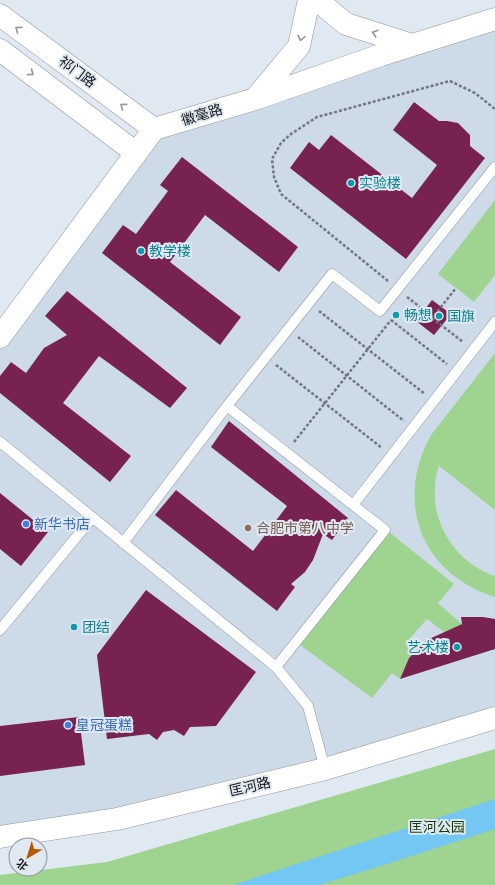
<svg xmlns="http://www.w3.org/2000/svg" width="495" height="885" font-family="'Varela Round','Noto Sans SC',sans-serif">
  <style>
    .built { fill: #cddbe9 }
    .green { fill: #9ed48f }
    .water { fill: #74c6f3 }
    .building { fill: #78224f }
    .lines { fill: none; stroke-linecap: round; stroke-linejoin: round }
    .lane-casing { stroke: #8f979f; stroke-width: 11 }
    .secondary-casing { stroke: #8f979f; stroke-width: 23 }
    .primary-casing { stroke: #8f979f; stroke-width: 23 }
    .path { stroke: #71777c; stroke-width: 2.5; stroke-dasharray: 3 2; stroke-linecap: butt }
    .lane { stroke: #fff; stroke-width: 10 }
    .secondary { stroke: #fff; stroke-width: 22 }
    .primary { stroke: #fff; stroke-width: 22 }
    .oneway { stroke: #949697 }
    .culture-dot { fill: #0f9aa8; stroke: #e0e8f1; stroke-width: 1.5 }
    .shop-dot { fill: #3f7fe0; stroke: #e0e8f1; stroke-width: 1.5 }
    .education-dot { fill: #8d6e63; stroke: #e0e8f1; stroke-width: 1.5 }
    .labels { text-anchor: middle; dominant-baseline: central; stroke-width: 4; stroke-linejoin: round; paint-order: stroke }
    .street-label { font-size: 14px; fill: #121518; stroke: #e0e8f1 }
    .culture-label { font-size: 14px; fill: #0d838f; stroke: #e0e8f1; text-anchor: start }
    .shop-label { font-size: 14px; fill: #366cbe; stroke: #e0e8f1; text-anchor: start }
    .education-label { font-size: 14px; fill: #785e54; stroke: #e0e8f1; text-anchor: start }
    .park-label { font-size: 14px; fill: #163f07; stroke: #e0e8f1 }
  </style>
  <rect width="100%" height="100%" fill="#e0e8f1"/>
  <!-- built -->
  <path class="built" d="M495,19V718L0,837V337L154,129Z"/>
  <!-- green -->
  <path class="green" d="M495,200V275L474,302L438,274Z
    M495,353V510L439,466C436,473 435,482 435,490C433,528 459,564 495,576V597C421,574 394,502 431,435Z
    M389,532L454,584L438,603L462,624L444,632L427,619L411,637L422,646L409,658L400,679L392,673L372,698L300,645Z
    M495,749V885H0V875L107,862Z"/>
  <!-- water -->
  <path class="water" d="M495,799V829L387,864L319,885H233Z"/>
  <!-- building -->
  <path class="building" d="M414,102L439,121H447L458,123L470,135V146L485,158L406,259L290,168L309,142L319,150L331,135L412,198L437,165L393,130Z
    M182,157L298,247L279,272L205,215L170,262L241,317L220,345L102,253L123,225L136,234L168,191L160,185Z
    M67,291L187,388L170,408L99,356L63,403L131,456L110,482L0,393V376L11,362L26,373L44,348L67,335L45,316Z
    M432,300L451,314L434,335L416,321Z
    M229,421L348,518L332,540L323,534L313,560L305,572L291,584L295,587L277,611L155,515L176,490L253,551L287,506L211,447Z
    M0,493L48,532L21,566L0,549Z
    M146,590L256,672L216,726L190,727L184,736L174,730L163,732L157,740L149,734L107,739L97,655Z
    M461,617H483L495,619V649L400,679L409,658L427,640L462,624Z
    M79,717L85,765L0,776V726Z"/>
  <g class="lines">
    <!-- lane casing -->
    <g class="lane-casing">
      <path id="lane" d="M227,406L385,530L276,667
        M0,442L276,667L308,706L325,769
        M353,505L495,322
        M123,543L227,406L332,274L380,311L495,167
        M0,630L92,518"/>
    </g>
    <!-- secondary casing -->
    <g class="secondary-casing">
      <path id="secondary" d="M317,0L346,24L412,45
        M255,99L299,46L309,0
        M0,337L154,129L255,99L381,55L495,19
        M0,837L117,819L325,769L495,718"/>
    </g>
    <!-- primary casing -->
    <g class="primary-casing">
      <path id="primary" d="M0,15L154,129
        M0,50L136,153"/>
    </g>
    <!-- path -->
    <path class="path" d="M388,281L281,194L274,177L272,159L281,143L291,134L317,117L450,81L475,93L495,109
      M407,297L433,317L456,288
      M319,311L425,394
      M433,317L436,321L463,342
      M391,320L447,364
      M298,337L404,421
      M276,365L382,448
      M294,442L391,320"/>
    <!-- lane -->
    <use href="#lane" class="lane"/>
    <!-- secondary -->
    <use href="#secondary" class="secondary"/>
    <!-- primary -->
    <use href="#primary" class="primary"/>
  </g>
  <!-- one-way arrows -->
  <defs><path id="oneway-chevron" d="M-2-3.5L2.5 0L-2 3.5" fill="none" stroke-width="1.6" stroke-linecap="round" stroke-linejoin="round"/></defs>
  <g class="oneway">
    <use href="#oneway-chevron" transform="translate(18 29) rotate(-143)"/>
    <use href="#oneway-chevron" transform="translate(375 33) rotate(-162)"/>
    <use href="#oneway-chevron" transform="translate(301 38) rotate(103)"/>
    <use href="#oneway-chevron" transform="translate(31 73) rotate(37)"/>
    <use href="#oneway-chevron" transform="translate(123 106) rotate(-143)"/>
  </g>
  <!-- markers -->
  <g class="culture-dot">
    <circle cx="351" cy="183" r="4"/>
    <circle cx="141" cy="251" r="4"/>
    <circle cx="396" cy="315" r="4"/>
    <circle cx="439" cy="316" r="4"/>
    <circle cx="74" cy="627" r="4"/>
    <circle cx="457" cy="647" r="4"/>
  </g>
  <g class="shop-dot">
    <circle cx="26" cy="524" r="4"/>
    <circle cx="68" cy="725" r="4"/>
  </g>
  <circle class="education-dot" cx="248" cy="528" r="4"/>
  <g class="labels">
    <!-- street labels -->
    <g class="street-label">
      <text transform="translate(77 72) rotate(37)">祁门路</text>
      <text transform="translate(202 115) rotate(-17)">徽毫路</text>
      <text transform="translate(250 787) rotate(-13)">匡河路</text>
    </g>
    <!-- culture labels -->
    <g class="culture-label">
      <text x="359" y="183">实验楼</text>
      <text x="149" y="251">教学楼</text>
      <text x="404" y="315">畅想</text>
      <text x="447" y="316">国旗</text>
      <text x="82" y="627">团结</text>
      <text x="449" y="647" text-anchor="end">艺术楼</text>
    </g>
    <!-- shop labels -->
    <g class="shop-label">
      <text x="34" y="524">新华书店</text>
      <text x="76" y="725">皇冠蛋糕</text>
    </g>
    <!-- education labels -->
    <g class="education-label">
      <text x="256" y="528">合肥市第八中学</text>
    </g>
    <!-- park labels -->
    <g class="park-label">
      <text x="437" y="827">匡河公园</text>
    </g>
  </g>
  <!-- north arrow -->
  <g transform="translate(28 857) rotate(218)"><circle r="19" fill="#e0e8f1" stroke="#8e949a"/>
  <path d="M0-3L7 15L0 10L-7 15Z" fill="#b55800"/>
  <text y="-6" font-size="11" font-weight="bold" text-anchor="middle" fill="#121518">北</text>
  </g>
</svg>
